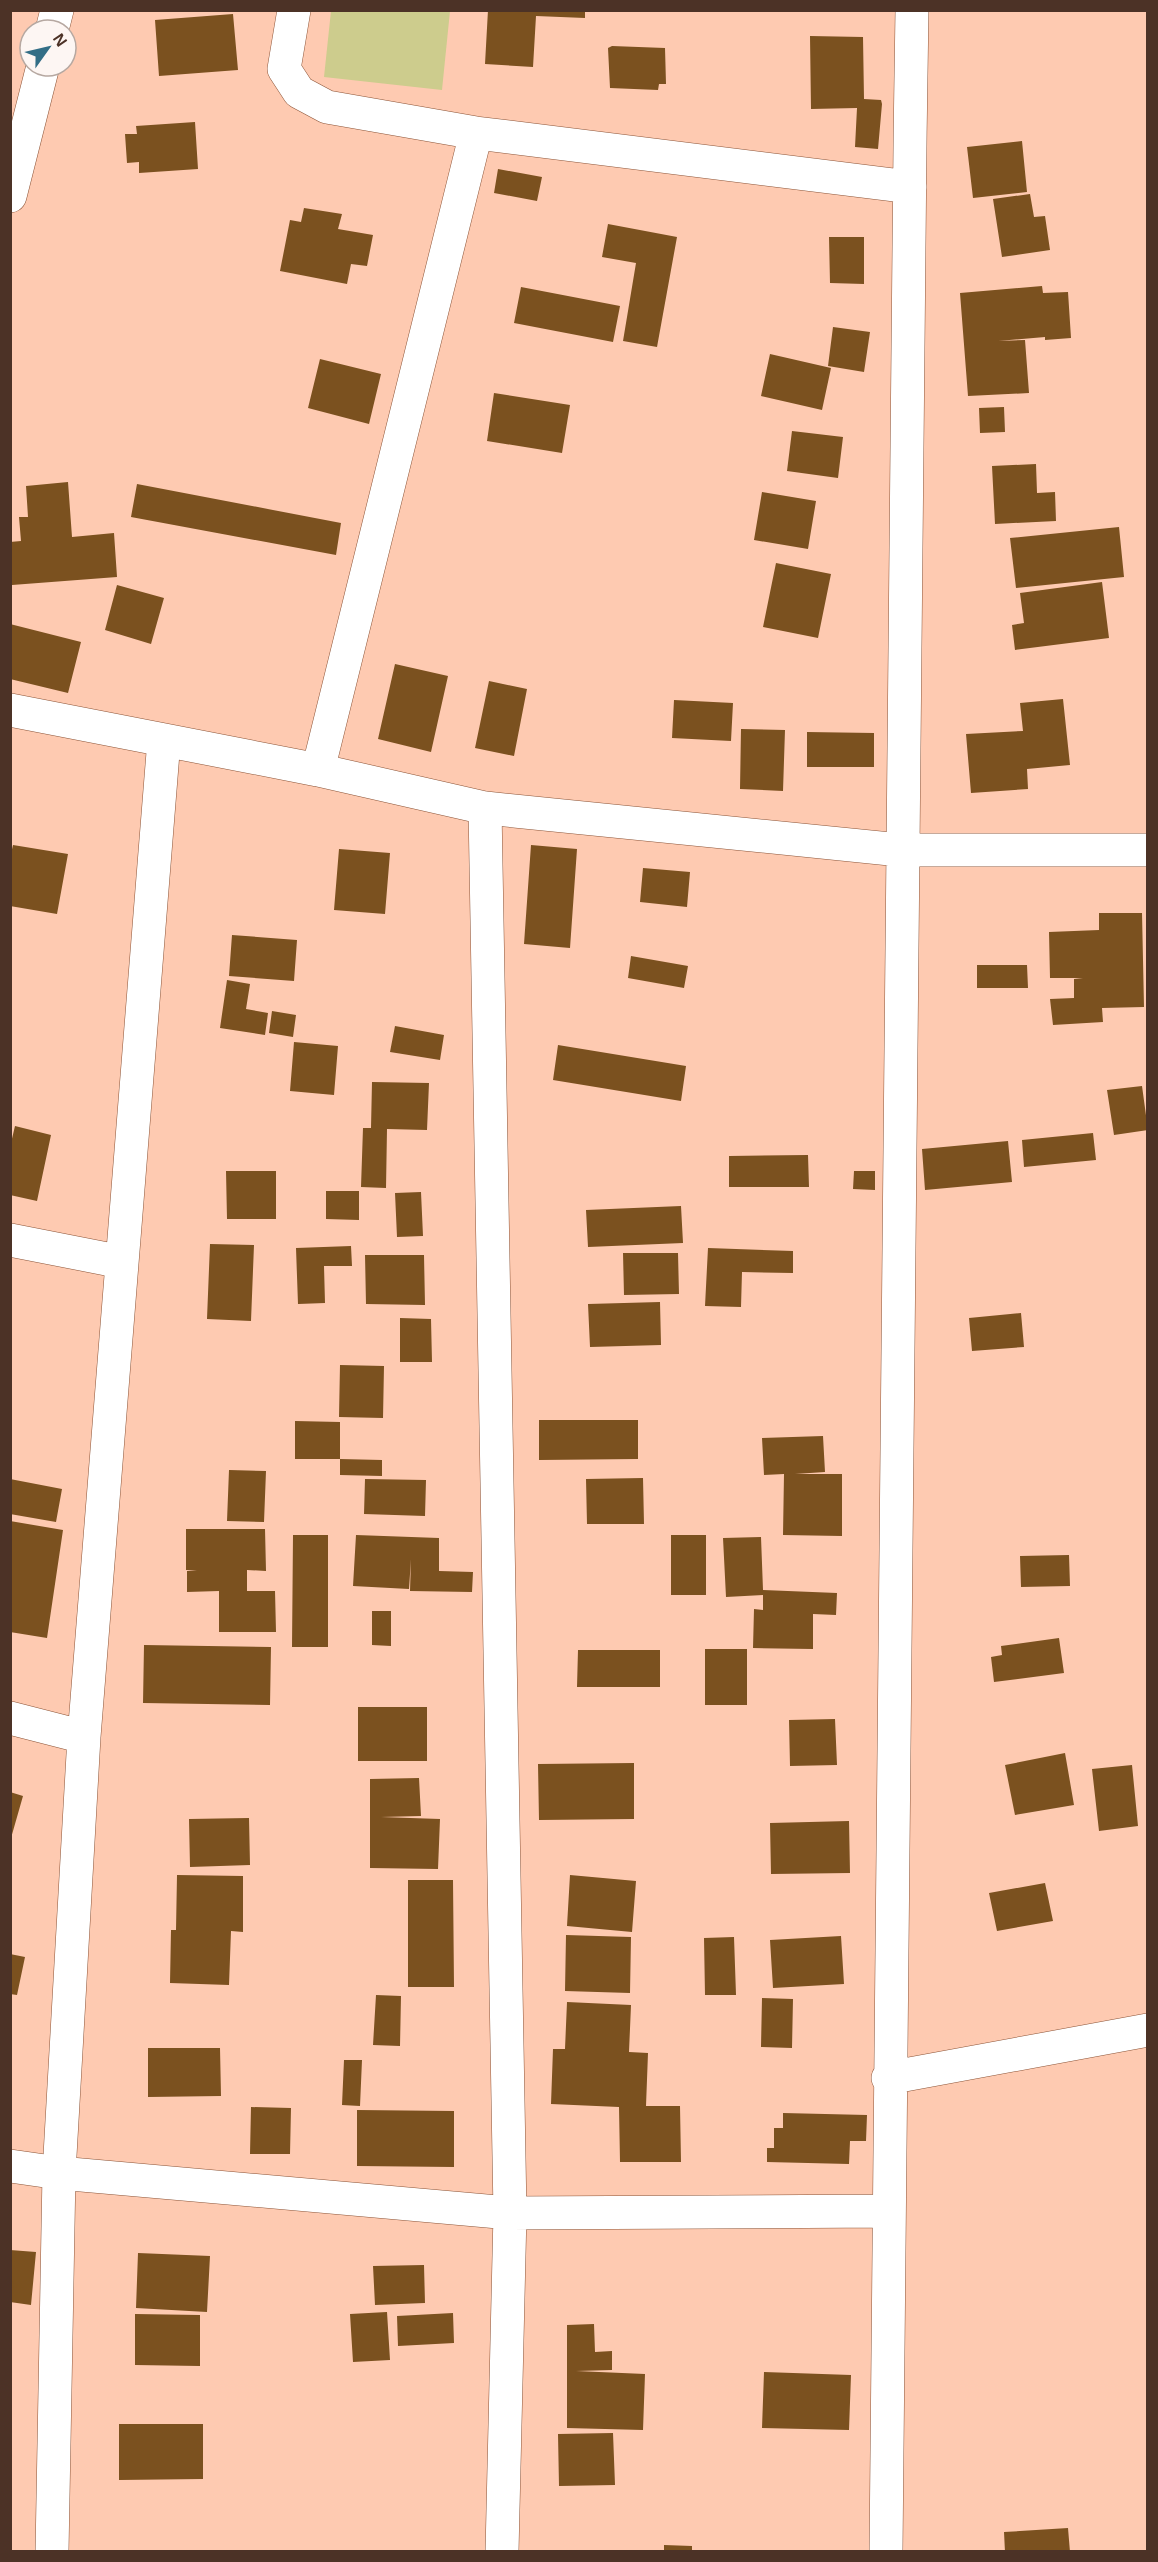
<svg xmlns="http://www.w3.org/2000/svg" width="1158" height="2562" font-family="Arial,sans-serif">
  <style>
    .green { fill: #cdcc8d }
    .building { fill: #7b511f }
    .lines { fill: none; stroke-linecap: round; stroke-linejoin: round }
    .minor-casing { stroke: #8c5437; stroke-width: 34 }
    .minor { stroke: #fff; stroke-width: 33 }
  </style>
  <rect width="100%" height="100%" fill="#fecab1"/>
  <!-- green -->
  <path class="green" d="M331,11H450L442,90L324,77Z"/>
  <!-- building -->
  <path class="building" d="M488,10H585V18L536,16L533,67L485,64Z
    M233,14L238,70L159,76L155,20Z
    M810,36L863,37L864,99L881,100L882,104L878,149L855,147L857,108L811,109Z
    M612,46L665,48L666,84H659L658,90L610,88L608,48Z
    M195,122L198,169L139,173V162L127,163L125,134H137L136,126Z
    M1022,141L1027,192L973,198L967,147Z
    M498,169L542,177L537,201L494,193Z
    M1030,194L1034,217L1045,216L1050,250L1002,257L993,199Z
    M304,208L342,214L338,229L373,235L367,266L351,264L347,284L280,271L290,220L301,222Z
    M608,224L677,237L657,347L623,341L636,263L602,257Z
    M829,237H864V284L830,283Z
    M1042,286L1043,293L1068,292L1071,338L1045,340V337L998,341L1025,340L1029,393L968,396L960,293Z
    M521,287L620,306L613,342L514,323Z
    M833,327L870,332L864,372L828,366Z
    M770,354L831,368L822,410L761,396Z
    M320,359L381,374L369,424L308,408Z
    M494,393L570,405L562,453L487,441Z
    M1004,407L1005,432L980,433L979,408Z
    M792,431L843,437L838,478L787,471Z
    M1036,464L1037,493L1055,492L1056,521L995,524L992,466Z
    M68,482L72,537L114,533L117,577L12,585L10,542L21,541L19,517H28L26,486Z
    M137,484L341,523L336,555L131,517Z
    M762,492L816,501L808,549L754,540Z
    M1119,527L1124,577L1016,588L1010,538Z
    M776,563L831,574L818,638L763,627Z
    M1102,582L1109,638L1015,650L1012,625L1024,623L1020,593Z
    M117,585L164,598L151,644L105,630Z
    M10,624L81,642L68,693L10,679Z
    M395,664L448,676L431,752L378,739Z
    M489,681L527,689L514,756L475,748Z
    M1063,699L1070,765L1027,769L1028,789L971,793L966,734L1023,731L1020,703Z
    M674,700L733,703L731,741L672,738Z
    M741,729L785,730L783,791L740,789Z
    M807,732L874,733V767H807Z
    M13,845L68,854L57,914L10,906V858Z
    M531,845L577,849L570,948L524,944Z
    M339,849L390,853L385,914L334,910Z
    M643,868L690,872L687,907L640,902Z
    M1099,913H1142L1144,1007L1102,1008L1103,1022L1053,1025L1050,999L1074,998V979L1083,978H1050L1049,932L1099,930Z
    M232,935L297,940L294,981L229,976Z
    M631,956L688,966L684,988L628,978Z
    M977,965H1027L1028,988H977Z
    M227,980L250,984L246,1009L268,1013L265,1035L220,1028Z
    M272,1011L296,1015L293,1037L269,1033Z
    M395,1026L444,1035L440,1060L390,1052Z
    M294,1042L338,1046L334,1095L290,1091Z
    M558,1045L686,1066L681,1101L553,1080Z
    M372,1082L429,1083L427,1130L387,1129L386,1188L361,1187L363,1128H371Z
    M1142,1086L1148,1130L1114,1135L1107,1090Z
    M15,1126L51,1135L37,1201L10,1195V1147Z
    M1093,1133L1096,1160L1024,1167L1022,1140Z
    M1008,1141L1012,1182L925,1190L922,1149Z
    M808,1155L809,1187H729V1156Z
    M226,1171H276V1219H227Z
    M854,1171H875V1190L853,1189Z
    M326,1191H359V1220L326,1219Z
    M421,1192L423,1236L397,1237L395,1193Z
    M681,1206L683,1243L588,1247L586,1210Z
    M210,1244L254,1245L251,1321L207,1319Z
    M351,1246L352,1266H324L325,1303L298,1304L296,1248Z
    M708,1248L793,1251V1273L742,1272L741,1307L705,1306Z
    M623,1253H678L679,1294L624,1295Z
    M365,1255H424L425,1305L366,1304Z
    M660,1302L661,1345L590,1347L588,1304Z
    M1021,1313L1024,1347L972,1351L969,1318Z
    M400,1318L431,1319L432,1362H400Z
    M340,1365L384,1366L383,1418L339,1417Z
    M539,1420H638V1459L539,1460Z
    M295,1421L340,1422V1459L382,1460V1476L340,1475V1459H295Z
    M823,1436L825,1472L795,1474H842V1536L783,1535L784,1474L764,1475L762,1438Z
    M229,1470L266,1471L264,1522L227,1521Z
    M643,1478L644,1524H587L586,1479Z
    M10,1479L62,1489L56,1522L10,1514Z
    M365,1479L426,1480L425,1516L364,1514Z
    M10,1521L63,1530L47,1638L10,1632Z
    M186,1529H265L266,1571L247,1570V1591H275L276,1632H219V1591L187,1592V1571L197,1570H186Z
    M293,1535H328V1647H292Z
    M356,1535L439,1538V1571L473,1572L472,1592L410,1591L411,1559L409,1589L353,1586Z
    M671,1535H706V1595H671Z
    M761,1537L763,1590L837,1593L836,1615L813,1614V1649L753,1648L754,1609L763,1610V1595L726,1597L723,1538Z
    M1069,1555L1070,1586L1021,1587L1020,1556Z
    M372,1611H391V1646L372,1645Z
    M1059,1638L1064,1673L994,1682L991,1657L1002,1655L1001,1646Z
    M144,1645L271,1647L270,1705L143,1703Z
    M705,1649H747V1705H705Z
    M578,1650H660V1687H577Z
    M358,1707H427V1761H358Z
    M835,1719L837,1765L790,1766L789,1720Z
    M1065,1753L1074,1805L1015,1815L1005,1765Z
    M634,1763V1819L539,1820L538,1764Z
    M1132,1765L1138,1826L1099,1831L1092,1769Z
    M419,1778L421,1816L381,1817L440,1819L438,1869L370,1868V1779Z
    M10,1792L23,1796L11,1838H10Z
    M249,1818L250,1865L190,1867L189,1819Z
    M849,1821L850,1873L771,1874L770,1823Z
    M177,1875L243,1876V1932L231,1931L229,1985L170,1983L171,1930H176Z
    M570,1875L636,1881L632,1932L567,1926Z
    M408,1880H453L454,1987H408Z
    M1045,1883L1053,1921L997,1931L989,1893Z
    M566,1935L631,1937L630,1993L565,1991Z
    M841,1936L844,1984L773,1988L770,1940Z
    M734,1937L736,1995H705L704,1938Z
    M10,1954L25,1957L17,1995L10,1994Z
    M376,1995L401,1996L400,2046L373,2045Z
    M762,1998L793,1999L792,2048L761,2047Z
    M567,2002L631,2005L629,2052L648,2053L646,2106H680L681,2162H620L619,2107L551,2104L553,2049H565Z
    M148,2048H220L221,2096L148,2097Z
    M344,2060H362L360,2106L342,2105Z
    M251,2107L291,2108L290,2154H250Z
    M357,2110L454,2111V2167L357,2166Z
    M783,2113L867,2115L866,2141H850L849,2164L767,2162V2148H774V2128H783Z
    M10,2250L36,2252L31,2305L10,2302Z
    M138,2253L210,2256L207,2312L136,2308Z
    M424,2265L425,2303L375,2305L373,2266Z
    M387,2312L390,2360L353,2362L350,2314Z
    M453,2313L454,2343L398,2346L397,2316Z
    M135,2314L200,2315V2366L135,2365Z
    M594,2324L595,2352L612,2351V2370L576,2371L645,2374L643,2430L567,2428V2325Z
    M764,2372L851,2375L849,2430L762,2428Z
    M119,2424H203V2479L119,2480Z
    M613,2433L615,2485L559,2486L558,2434Z
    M1068,2528L1070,2552H1005L1004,2532Z
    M664,2545L692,2546V2552H664Z"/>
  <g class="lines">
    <!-- minor casing -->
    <g class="minor-casing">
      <path id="minor" d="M294,10L284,69L299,92L327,107L476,133L910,187
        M52,30L57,10
        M10,196L43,66
        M10,710L318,770L485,808L900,850H1148
        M318,770L476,133
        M485,808L510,2213L502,2552
        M10,1240L122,1262
        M10,1718L84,1737
        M888,2078L1148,2030
        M10,2166L59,2173L510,2213L887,2211
        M52,2552L59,2173L84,1737L164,740
        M886,2552C889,1704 899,857 912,10"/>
    </g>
    <!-- minor -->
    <use href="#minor" class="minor"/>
  </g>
  <!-- border -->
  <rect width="1158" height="2562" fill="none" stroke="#4c3226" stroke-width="24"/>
  <!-- north arrow -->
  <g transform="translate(48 48) rotate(56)"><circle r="28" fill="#fdf6f3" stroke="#b6a8a1" stroke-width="1.5"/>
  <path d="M0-4.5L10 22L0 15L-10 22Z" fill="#336e86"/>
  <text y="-9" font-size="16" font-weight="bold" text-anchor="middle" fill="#4c3226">N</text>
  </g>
</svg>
